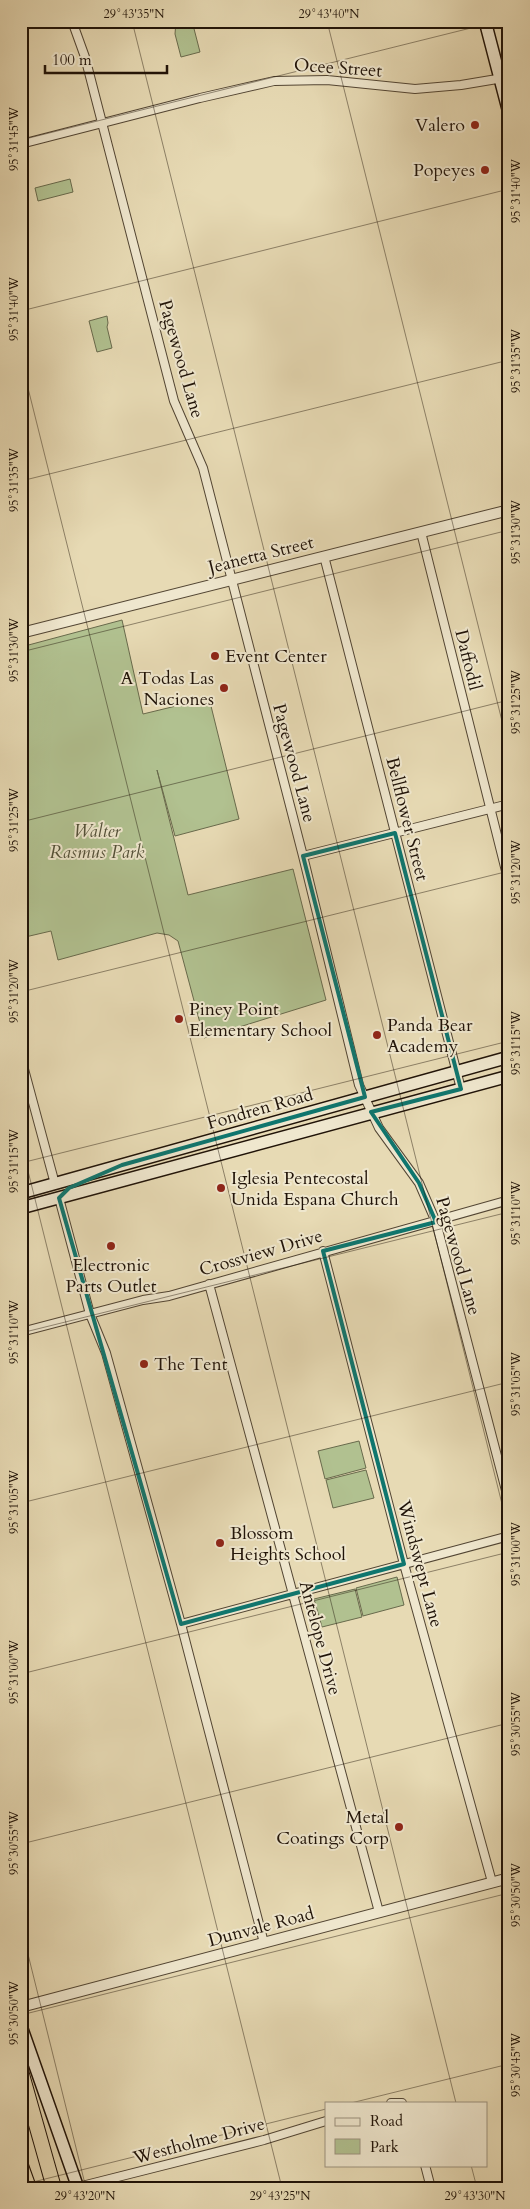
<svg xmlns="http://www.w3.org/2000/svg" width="530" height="2209" font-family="Cardo,serif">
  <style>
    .green { fill: #b1c190; stroke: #686a4c }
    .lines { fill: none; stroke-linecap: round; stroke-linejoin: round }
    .minor-casing { stroke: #524533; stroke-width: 10 }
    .tertiary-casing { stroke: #524533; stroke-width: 12 }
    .secondary-casing { stroke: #201308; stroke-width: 14 }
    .motorway-casing { stroke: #201308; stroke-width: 16 }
    .minor { stroke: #efe7ce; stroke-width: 8 }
    .tertiary { stroke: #efe7ce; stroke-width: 10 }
    .secondary { stroke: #efe7ce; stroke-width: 11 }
    .motorway { stroke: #e7dab4; stroke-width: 14 }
    .motorway-bridge-casing { stroke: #201308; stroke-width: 16; stroke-linecap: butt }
    .motorway-bridge { stroke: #e7dab4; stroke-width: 14 }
    .marked { fill: none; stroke: #0f766e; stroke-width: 4; stroke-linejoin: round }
    .ticks { fill: none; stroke: #201308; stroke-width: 1; stroke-opacity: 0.45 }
    .poi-dot { fill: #8f2418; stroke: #efe7ce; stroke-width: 2 }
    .labels { text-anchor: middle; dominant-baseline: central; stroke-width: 4; stroke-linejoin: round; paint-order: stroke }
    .street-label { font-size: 18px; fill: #201308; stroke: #efe7ce }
    .poi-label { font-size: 18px; fill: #201308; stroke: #efe7ce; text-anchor: start }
    .park-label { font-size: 18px; font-style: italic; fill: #535038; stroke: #efe7ce }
    .neatline { fill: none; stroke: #201308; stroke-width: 2 }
    .ticks-label { font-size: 12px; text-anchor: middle; fill: #201308 }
  </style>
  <rect width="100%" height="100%" fill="#e7dab4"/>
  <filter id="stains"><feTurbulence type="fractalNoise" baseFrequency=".004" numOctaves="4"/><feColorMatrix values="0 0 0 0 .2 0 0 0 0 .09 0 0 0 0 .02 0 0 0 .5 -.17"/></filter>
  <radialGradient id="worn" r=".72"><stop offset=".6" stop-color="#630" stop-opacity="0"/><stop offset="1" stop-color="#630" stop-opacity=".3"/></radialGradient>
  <!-- green -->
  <path class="green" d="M176,21H192L200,52L181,57L175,34Z
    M70,179L73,192L38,201L35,188Z
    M107,316L108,323L107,327L112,348L97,352L89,321Z
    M122,620L143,714L209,698L239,819L175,836L157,770L188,895L293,869L326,1000L204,1038L178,941L169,935L157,933L58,960L51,931L21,938V647Z
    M359,1441L366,1468L325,1479L318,1451Z
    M366,1470L374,1498L333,1508L326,1480Z
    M397,1577L404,1605L363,1616L356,1588Z
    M355,1589L362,1617L322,1627L314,1599Z"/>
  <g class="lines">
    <!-- minor casing -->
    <g class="minor-casing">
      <path id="minor" d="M72,21L85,57L174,401L203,468L303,856L359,1085L379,1128L419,1183L436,1222L509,1502
        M21,144L200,98L274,81L327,80L415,89L461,85L509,77
        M421,532L509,883
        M324,556L461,1089
        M303,856L509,804
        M21,1058L55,1184
        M59,1198L90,1314L106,1353L181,1624L264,1943
        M323,1251L404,1564L492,1882
        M209,1284L379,1912
        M21,1332L143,1300L169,1296L509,1200
        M181,1624L509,1536
        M391,2103H402
        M425,2165L431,2188
        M78,2187L264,2140L326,2121"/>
    </g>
    <!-- tertiary casing -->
    <g class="tertiary-casing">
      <path id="tertiary" d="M21,633L509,510
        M21,2007L509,1878"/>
    </g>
    <!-- secondary casing -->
    <g class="secondary-casing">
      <path id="secondary" d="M485,21L509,113
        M508,21L509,23
        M21,1193L509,1057
        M21,1208L509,1076
        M21,2026L78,2188"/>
    </g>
    <!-- motorway casing -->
    <g class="motorway-casing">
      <path id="motorway" d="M21,2121L45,2188
        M21,2166L29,2188"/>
    </g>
    <!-- minor -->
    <use href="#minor" class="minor"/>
    <!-- tertiary -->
    <use href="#tertiary" class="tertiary"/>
    <!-- secondary -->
    <use href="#secondary" class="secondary"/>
    <!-- motorway -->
    <use href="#motorway" class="motorway"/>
    <!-- motorway-bridge casing -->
    <g class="motorway-bridge-casing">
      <path id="motorway-bridge" d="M21,2071L54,2188"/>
    </g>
    <!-- motorway-bridge -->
    <use href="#motorway-bridge" class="motorway-bridge"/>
  </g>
  <!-- marked area -->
  <path class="marked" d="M395,833L461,1089L371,1112L419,1183L436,1222L323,1251L404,1564L181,1624L59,1198L69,1188L122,1165L365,1097L303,856Z"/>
  <!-- ticks -->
  <path class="ticks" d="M132,21L509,1532M327,21L509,749M21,140L499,21M21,311L509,189M21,360L456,2103M21,481L509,360M21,652L509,530M21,822L509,700M21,992L509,871M21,1143L282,2188M21,1163L509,1041M21,1333L509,1212M21,1503L509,1382M21,1674L509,1552M21,1844L509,1723M21,1926L86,2188M21,2015L509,1893M351,2103L509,2064M471,2165L477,2188M21,2185L326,2109"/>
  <!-- markers -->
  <g class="poi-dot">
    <circle cx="475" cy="125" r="5"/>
    <circle cx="485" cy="170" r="5"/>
    <circle cx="215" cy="656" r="5"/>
    <circle cx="224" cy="688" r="5"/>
    <circle cx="179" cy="1019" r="5"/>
    <circle cx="377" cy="1035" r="5"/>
    <circle cx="221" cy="1188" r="5"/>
    <circle cx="111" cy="1246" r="5"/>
    <circle cx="144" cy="1364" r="5"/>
    <circle cx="220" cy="1543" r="5"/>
    <circle cx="399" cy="1827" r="5"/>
  </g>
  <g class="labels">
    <!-- street labels -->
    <g class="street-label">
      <text transform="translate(338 68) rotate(4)">Ocee Street</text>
      <text transform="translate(181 359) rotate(74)">Pagewood Lane</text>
      <text transform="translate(261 555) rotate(-14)">Jeanetta Street</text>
      <text transform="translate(468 660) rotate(76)">Daffodil</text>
      <text transform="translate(294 763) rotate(75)">Pagewood Lane</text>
      <text transform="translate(407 819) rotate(76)">Bellflower Street</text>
      <text transform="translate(260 1109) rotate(-16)">Fondren Road</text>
      <text transform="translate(261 1253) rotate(-16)">Crossview Drive</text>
      <text transform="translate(458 1256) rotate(74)">Pagewood Lane</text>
      <text transform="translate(420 1564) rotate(75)">Windswept Lane</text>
      <text transform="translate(320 1638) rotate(75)">Antelope Drive</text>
      <text transform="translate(261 1927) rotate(-15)">Dunvale Road</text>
      <text transform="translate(199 2141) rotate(-15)">Westholme Drive</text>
    </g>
    <!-- poi labels -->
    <g class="poi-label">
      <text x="465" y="125" text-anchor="end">Valero</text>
      <text x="475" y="170" text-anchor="end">Popeyes</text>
      <text x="225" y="656">Event Center</text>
      <text x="214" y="678" text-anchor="end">A Todas Las<tspan x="214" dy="21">Naciones</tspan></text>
      <text x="189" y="1009">Piney Point<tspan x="189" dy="21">Elementary School</tspan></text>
      <text x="387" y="1025">Panda Bear<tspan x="387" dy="21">Academy</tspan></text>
      <text x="231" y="1178">Iglesia Pentecostal<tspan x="231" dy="21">Unida Espana Church</tspan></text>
      <text x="111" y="1265" text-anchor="middle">Electronic<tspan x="111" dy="21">Parts Outlet</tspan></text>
      <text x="154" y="1364">The Tent</text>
      <text x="230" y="1533">Blossom<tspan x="230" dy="21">Heights School</tspan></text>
      <text x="389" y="1817" text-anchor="end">Metal<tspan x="389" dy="21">Coatings Corp</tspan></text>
    </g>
    <!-- park labels -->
    <g class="park-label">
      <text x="97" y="831">Walter<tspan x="97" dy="21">Rasmus Park</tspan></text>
    </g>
  </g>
  <!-- margin -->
  <rect width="530" height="2209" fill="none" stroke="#e7dab4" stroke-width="55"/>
  <!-- legend -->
  <rect x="325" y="2102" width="162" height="65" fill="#efe7ce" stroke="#9c927f"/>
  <rect x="335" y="2118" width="25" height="8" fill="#efe7ce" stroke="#9c927f"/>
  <text x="370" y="2126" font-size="15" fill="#201308">Road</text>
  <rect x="335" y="2139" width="25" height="15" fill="#b1c190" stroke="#9c927f"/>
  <text x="370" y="2152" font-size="15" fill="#201308">Park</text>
  <!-- scale -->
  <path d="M45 65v8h122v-8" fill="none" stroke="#201308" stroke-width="2.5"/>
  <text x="52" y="65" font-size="15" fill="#201308" stroke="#efe7ce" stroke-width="4" paint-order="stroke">100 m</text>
  <rect x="28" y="28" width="474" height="2154" class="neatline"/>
  <g class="ticks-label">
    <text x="134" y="18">29°43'35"N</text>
    <text x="329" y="18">29°43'40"N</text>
    <text transform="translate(14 139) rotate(-90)" y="4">95°31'45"W</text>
    <text transform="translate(516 191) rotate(-90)" y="4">95°31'40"W</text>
    <text transform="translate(14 309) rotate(-90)" y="4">95°31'40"W</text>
    <text transform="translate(516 361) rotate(-90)" y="4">95°31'35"W</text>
    <text transform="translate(14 480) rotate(-90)" y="4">95°31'35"W</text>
    <text transform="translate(516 532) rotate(-90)" y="4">95°31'30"W</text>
    <text transform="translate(14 650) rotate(-90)" y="4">95°31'30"W</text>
    <text transform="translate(516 702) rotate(-90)" y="4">95°31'25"W</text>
    <text transform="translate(14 820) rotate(-90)" y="4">95°31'25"W</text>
    <text transform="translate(516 872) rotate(-90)" y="4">95°31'20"W</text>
    <text transform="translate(14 991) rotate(-90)" y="4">95°31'20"W</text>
    <text transform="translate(516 1043) rotate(-90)" y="4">95°31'15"W</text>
    <text transform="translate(14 1161) rotate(-90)" y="4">95°31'15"W</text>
    <text transform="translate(516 1213) rotate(-90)" y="4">95°31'10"W</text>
    <text transform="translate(14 1332) rotate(-90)" y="4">95°31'10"W</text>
    <text transform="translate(516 1384) rotate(-90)" y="4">95°31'05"W</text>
    <text transform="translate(14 1502) rotate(-90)" y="4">95°31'05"W</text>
    <text transform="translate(516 1554) rotate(-90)" y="4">95°31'00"W</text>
    <text transform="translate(14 1672) rotate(-90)" y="4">95°31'00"W</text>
    <text transform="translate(516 1724) rotate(-90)" y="4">95°30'55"W</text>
    <text transform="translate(14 1843) rotate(-90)" y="4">95°30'55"W</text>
    <text transform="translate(516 1895) rotate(-90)" y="4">95°30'50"W</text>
    <text transform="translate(14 2013) rotate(-90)" y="4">95°30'50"W</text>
    <text transform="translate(516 2065) rotate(-90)" y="4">95°30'45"W</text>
    <text x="85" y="2200">29°43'20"N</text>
    <text x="280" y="2200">29°43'25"N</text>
    <text x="475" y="2200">29°43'30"N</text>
  </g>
  <rect width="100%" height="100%" filter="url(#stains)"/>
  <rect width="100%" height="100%" fill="url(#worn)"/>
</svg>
